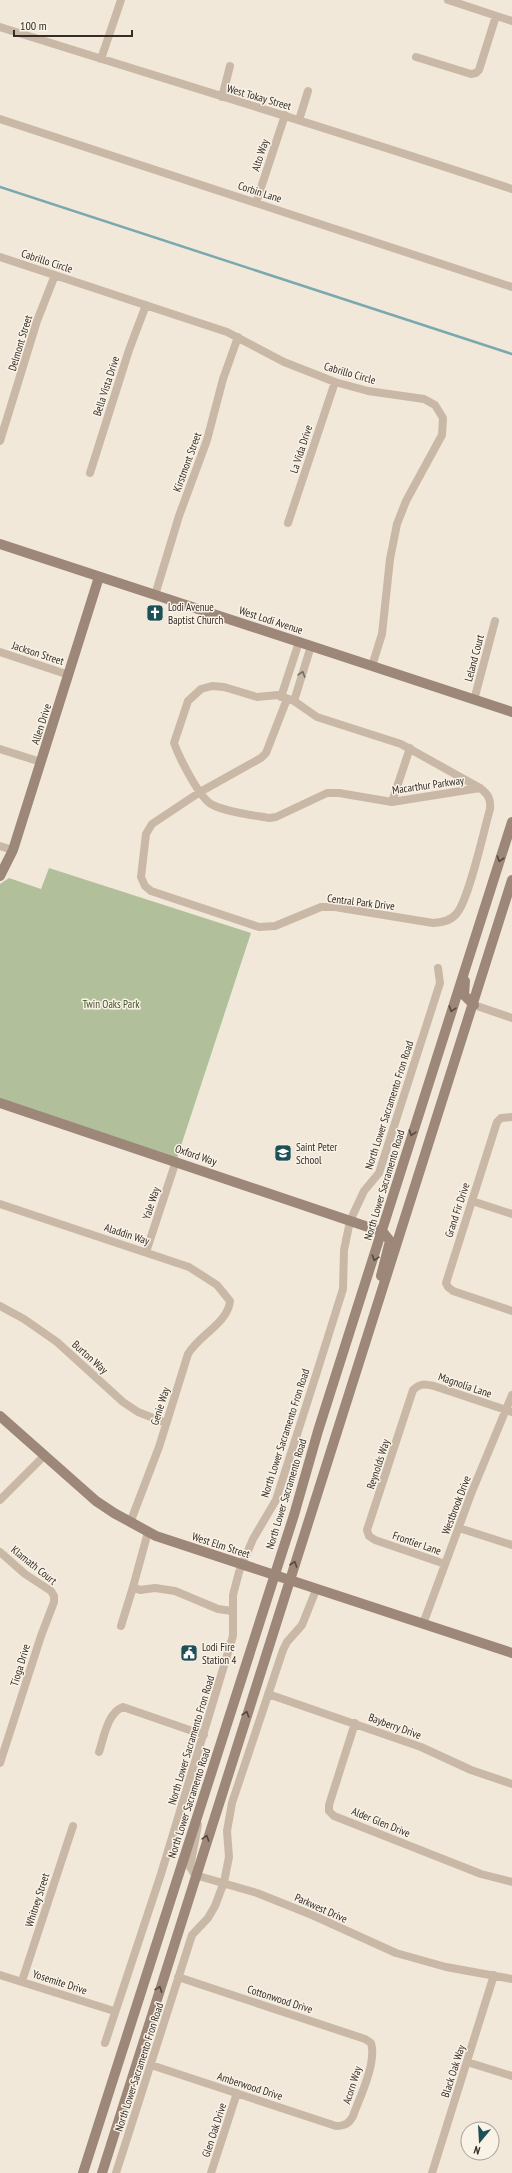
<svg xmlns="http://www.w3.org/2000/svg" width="512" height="2173" font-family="'PT Sans Narrow',sans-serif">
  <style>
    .green { fill: #b1c09a }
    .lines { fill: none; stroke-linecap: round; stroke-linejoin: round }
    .stream { stroke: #79a9ae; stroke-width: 2.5 }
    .street { stroke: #c9b8a6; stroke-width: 8 }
    .secondary { stroke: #9d8778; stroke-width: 10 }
    .oneway { stroke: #786b60 }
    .oneway2 { stroke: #54473f }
    .labels { text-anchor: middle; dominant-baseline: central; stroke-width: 3; stroke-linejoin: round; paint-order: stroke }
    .street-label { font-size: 11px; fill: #352c27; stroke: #f9f2e6 }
    .poi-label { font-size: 11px; fill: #352c27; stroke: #f9f2e6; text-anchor: start }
    .park-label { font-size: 11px; fill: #42532b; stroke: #f9f2e6 }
  </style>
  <rect width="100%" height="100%" fill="#f1e8da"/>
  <!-- green -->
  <path class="green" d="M49,868L251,933L176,1161L0,1103V884L9,878L41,889Z"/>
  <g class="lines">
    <!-- stream -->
    <path class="stream" d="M0,187L512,354"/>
    <!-- street -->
    <path class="street" d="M448,0L512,21
      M0,27C171,81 342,132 512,189
      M416,57L471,74L476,73L479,70L496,16
      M101,59L121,0
      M222,97L230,66
      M0,119L512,287
      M299,120L308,91
      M256,203L285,115
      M0,257L227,332L284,362L335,382L368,391L424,399L435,405L443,418L442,435L406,501L397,524L390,559L382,634L372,666
      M0,441L37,321L55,275
      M90,473L129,350L146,305
      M288,523L335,382
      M155,595L179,516L207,440L223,379L238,337
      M0,652L69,675
      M281,697L299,642
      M287,699L266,753L261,758L200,792L152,824L146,834L141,877L145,886L151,891L259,927L275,926L321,907H335L433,923C443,922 451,921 457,913C469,899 484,830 490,809C491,799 488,794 480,788L401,744L317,717L294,701L278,695L257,697L224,687L212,686L201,689L188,701L174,743C179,757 199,797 211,804C225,812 252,815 269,818L276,817L327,793H339L392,802L480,788
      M474,700L495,621
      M294,701L311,646
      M0,749L41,762
      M392,802L410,748
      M0,846L13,850
      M474,1005L512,1018
      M512,1117L501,1118L497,1122L446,1283L448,1287L453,1291L512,1311
      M472,1201L512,1214
      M0,1204L189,1267L217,1285L230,1301C228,1323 199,1335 188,1354L159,1447L130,1523
      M146,1252L176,1161
      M0,1306L24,1319L57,1342L123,1402L138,1412L166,1423
      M0,1500L45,1455
      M459,1528L512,1545
      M0,1552L25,1574L51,1591L54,1596V1602L41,1636L0,1763
      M445,1564L375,1540L369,1536L367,1530L413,1390C420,1383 425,1384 434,1386L512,1412
      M133,1587L148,1532
      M423,1624L471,1494L512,1395
      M121,1626L133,1587L140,1590L155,1588L175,1591L218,1609L232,1611
      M268,1694L421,1747L471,1770L512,1784
      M355,1723L329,1805V1811L334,1816L481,1874L512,1882
      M99,1752C104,1738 107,1713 123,1707L204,1735
      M198,1825L190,1867L195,1875L257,1893L312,1915L396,1953L446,1967L512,1979
      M0,1975L114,2011
      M22,1981L73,1826
      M105,2043L161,1874L233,1636V1595L239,1572L253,1539L276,1500L316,1375L343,1289L344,1250L350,1221L364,1191L379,1173L440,983L438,968
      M467,2062L512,2076
      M151,2065L336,2126C344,2126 349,2124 353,2116C360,2097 377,2062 371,2043L365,2039L178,1977
      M116,2173L192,1935L208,1918L215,1906L224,1882L229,1857L227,1831L232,1803L283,1650L287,1642L302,1625L316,1590
      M211,2173L237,2093
      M432,2173L494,1975"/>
    <!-- secondary -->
    <path class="secondary" d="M0,544L512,712
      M0,876L13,850L99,577
      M465,981L464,995L474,1005
      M0,1103L383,1232L390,1241L381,1276
      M0,1416L96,1501L114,1513L156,1536L512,1653
      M83,2173L294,1515L318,1431L512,822
      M102,2173C235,1741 378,1312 512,880"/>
  </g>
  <!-- one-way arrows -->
  <defs><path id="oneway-chevron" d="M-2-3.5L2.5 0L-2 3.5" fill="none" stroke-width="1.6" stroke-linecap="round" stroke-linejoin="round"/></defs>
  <use class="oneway" href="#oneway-chevron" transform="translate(302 674) rotate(-73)"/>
  <g class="oneway2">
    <use href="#oneway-chevron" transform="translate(500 859) rotate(107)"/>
    <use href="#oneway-chevron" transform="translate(452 1009) rotate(108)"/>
    <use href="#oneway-chevron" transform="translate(412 1133) rotate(108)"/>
    <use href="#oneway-chevron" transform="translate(375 1258) rotate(108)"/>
    <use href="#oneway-chevron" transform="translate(294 1564) rotate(-71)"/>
    <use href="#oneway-chevron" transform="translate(246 1714) rotate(-72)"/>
    <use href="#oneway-chevron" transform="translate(206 1838) rotate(-72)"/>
    <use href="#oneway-chevron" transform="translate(159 1989) rotate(-70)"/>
  </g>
  <!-- icons -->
  <defs>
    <g id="church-square" transform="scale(0.9)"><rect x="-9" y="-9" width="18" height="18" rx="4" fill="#1d4f56" stroke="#f9f2e6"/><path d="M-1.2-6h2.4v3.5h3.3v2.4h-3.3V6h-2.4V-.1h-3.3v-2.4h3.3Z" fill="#fff"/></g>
    <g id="school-square" transform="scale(0.9)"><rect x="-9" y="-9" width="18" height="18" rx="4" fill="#1d4f56" stroke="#f9f2e6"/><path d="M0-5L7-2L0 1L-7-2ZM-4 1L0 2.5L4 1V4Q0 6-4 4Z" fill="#fff"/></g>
    <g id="civic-square" transform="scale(0.9)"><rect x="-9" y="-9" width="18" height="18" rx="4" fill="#1d4f56" stroke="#f9f2e6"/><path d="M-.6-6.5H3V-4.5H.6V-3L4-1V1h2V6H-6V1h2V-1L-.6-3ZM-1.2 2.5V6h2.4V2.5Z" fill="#fff"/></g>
  </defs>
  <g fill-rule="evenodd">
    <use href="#church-square" x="155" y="613"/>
    <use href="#school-square" x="283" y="1153"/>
    <use href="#civic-square" x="189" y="1653"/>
  </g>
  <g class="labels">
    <!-- street labels -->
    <g class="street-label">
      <text transform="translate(259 97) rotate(16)">West Tokay Street</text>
      <text transform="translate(260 155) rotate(-72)">Alto Way</text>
      <text transform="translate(260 192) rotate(18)">Corbin Lane</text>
      <text transform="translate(47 261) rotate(18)">Cabrillo Circle</text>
      <text transform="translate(20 343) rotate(-73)">Delmont Street</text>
      <text transform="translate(350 373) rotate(16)">Cabrillo Circle</text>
      <text transform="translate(106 386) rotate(-72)">Bella Vista Drive</text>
      <text transform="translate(301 449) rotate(-72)">La Vida Drive</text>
      <text transform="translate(187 462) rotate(-70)">Kirstmont Street</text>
      <text transform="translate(271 620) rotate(18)">West Lodi Avenue</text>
      <text transform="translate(38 653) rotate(18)">Jackson Street</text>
      <text transform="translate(474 658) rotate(-75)">Leland Court</text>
      <text transform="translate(41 724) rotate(-72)">Allen Drive</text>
      <text transform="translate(428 785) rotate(-8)">Macarthur Parkway</text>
      <text transform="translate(361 902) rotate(7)">Central Park Drive</text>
      <text transform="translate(389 1105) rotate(-72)">North Lower Sacramento Fron Road</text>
      <text transform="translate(196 1155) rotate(19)">Oxford Way</text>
      <text transform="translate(384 1185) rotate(-73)">North Lower Sacramento Road</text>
      <text transform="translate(151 1203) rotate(-72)">Yale Way</text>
      <text transform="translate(457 1210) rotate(-72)">Grand Fir Drive</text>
      <text transform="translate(127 1234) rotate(18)">Aladdin Way</text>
      <text transform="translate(90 1357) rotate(42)">Burton Way</text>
      <text transform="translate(465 1385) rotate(19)">Magnolia Lane</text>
      <text transform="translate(160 1406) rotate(-72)">Genie Way</text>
      <text transform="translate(285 1433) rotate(-72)">North Lower Sacramento Fron Road</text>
      <text transform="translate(378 1464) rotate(-72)">Reynolds Way</text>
      <text transform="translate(286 1494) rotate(-73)">North Lower Sacramento Road</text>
      <text transform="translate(456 1505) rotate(-69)">Westbrook Drive</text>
      <text transform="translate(417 1543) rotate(19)">Frontier Lane</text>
      <text transform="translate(221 1545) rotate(18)">West Elm Street</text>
      <text transform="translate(34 1565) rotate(39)">Klamath Court</text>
      <text transform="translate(20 1665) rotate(-73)">Tioga Drive</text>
      <text transform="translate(395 1726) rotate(20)">Bayberry Drive</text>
      <text transform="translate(191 1740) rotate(-73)">North Lower Sacramento Fron Road</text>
      <text transform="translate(189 1803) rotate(-72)">North Lower Sacramento Road</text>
      <text transform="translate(381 1822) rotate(22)">Alder Glen Drive</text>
      <text transform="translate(37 1900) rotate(-72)">Whitney Street</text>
      <text transform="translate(321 1908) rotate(24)">Parkwest Drive</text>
      <text transform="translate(60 1982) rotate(18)">Yosemite Drive</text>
      <text transform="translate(280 1999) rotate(18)">Cottonwood Drive</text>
      <text transform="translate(139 2067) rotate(-72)">North Lower Sacramento Fron Road</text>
      <text transform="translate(453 2071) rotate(-72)">Black Oak Way</text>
      <text transform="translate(352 2085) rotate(-72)">Acorn Way</text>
      <text transform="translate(250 2086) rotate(18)">Amberwood Drive</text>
      <text transform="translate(214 2130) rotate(-72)">Glen Oak Drive</text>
    </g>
    <!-- poi labels -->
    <g class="poi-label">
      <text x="168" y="607">Lodi Avenue<tspan x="168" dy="13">Baptist Church</tspan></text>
      <text x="296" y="1147">Saint Peter<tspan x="296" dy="13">School</tspan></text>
      <text x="202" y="1647">Lodi Fire<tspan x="202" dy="13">Station 4</tspan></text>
    </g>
    <!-- park labels -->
    <g class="park-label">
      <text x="111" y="1004">Twin Oaks Park</text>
    </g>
  </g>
  <!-- north arrow -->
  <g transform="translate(480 2141) rotate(198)"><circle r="19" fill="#f9f2e6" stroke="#aba39a"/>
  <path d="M0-3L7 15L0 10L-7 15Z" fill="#1d4f56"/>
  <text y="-6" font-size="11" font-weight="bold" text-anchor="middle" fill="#352c27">N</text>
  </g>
  <!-- scale -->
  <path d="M14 30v6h118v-6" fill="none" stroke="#352c27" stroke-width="2"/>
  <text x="20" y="30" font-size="12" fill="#352c27" stroke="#f9f2e6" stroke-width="3" paint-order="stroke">100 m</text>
</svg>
